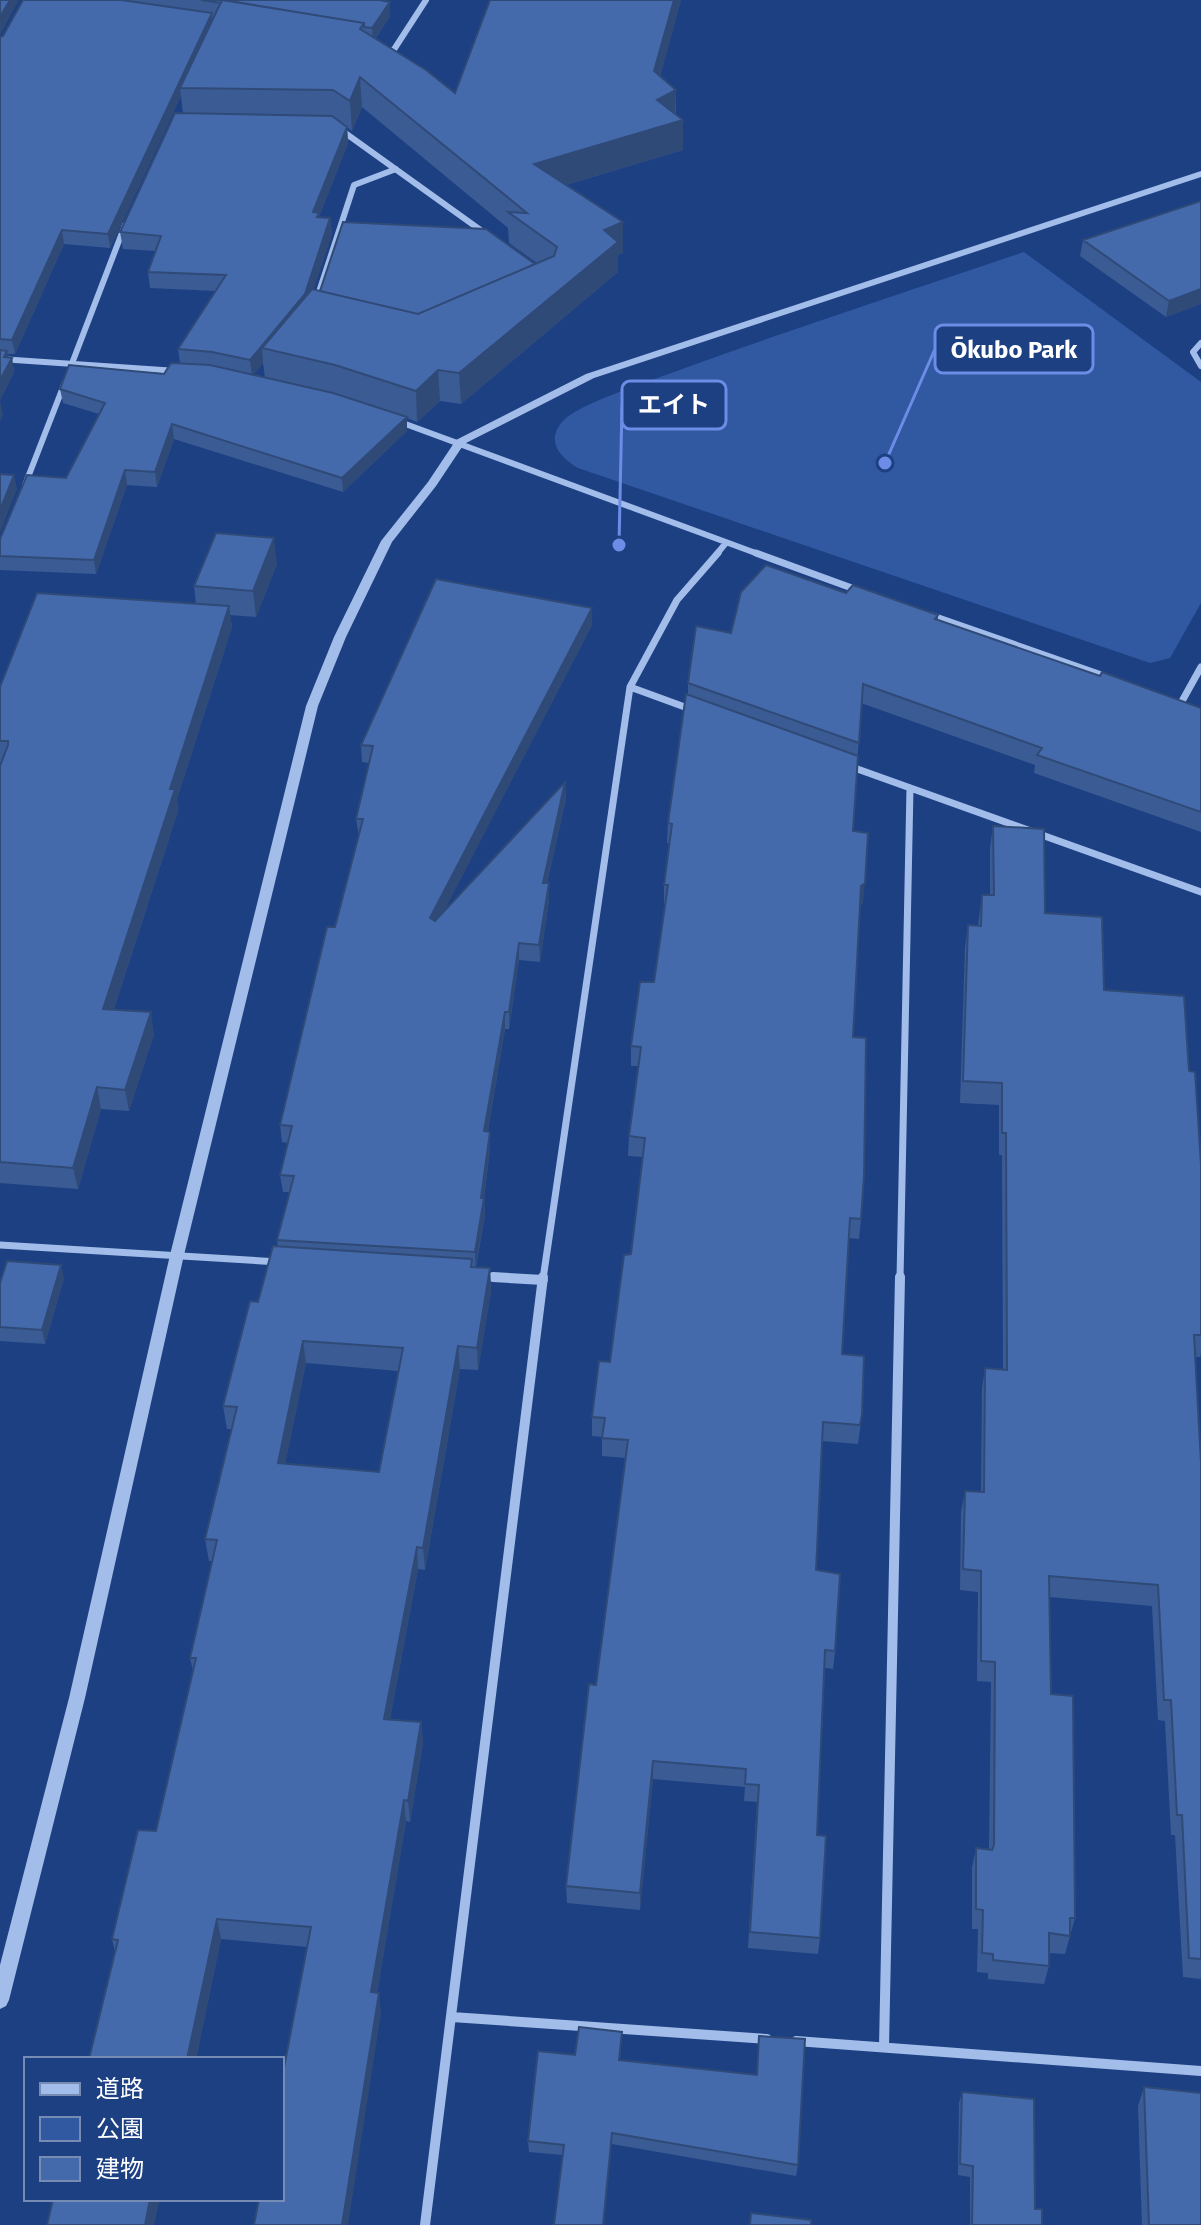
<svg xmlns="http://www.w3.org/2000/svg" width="1201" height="2225" font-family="'Fira Sans','Noto Sans JP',sans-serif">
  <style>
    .green { fill: #3059a1 }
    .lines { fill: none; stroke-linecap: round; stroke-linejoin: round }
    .minor-far2 { stroke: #a3bdea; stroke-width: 6 }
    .minor-far1 { stroke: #a3bdea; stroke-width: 7 }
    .minor { stroke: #a3bdea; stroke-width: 10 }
    .tertiary { fill: #a3bdea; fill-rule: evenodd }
    .wall { fill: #3b5b94; fill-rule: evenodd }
    .shaded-wall { fill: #304a78 }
    .building { fill: #456aac; stroke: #304a78; stroke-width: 2; fill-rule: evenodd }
    .leader { fill: none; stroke: #6c8ce6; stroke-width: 3 }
    .callout-dot { fill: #6c8ce6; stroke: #1d4083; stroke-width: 3 }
    .callout { fill: #1d4083; stroke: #6c8ce6; stroke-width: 3 }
    .callout-label { font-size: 24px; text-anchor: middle; font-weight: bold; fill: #fff }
  </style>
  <rect width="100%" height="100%" fill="#1d4083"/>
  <!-- green -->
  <path class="green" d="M1024,252L1201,382V603L1170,658L1150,663L578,468C560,457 545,441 563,421C579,404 640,385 663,376C782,332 904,293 1024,252Z"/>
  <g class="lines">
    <!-- minor-far2 -->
    <path class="minor-far2" d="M385,50L393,51L426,0
      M341,130L486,234
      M316,301L354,185L396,169
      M1201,343L1193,352L1201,366
      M0,359L177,371
      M71,366L125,225
      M400,422L761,555
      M25,485L65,382
      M716,555L725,544"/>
    <!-- minor-far1 -->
    <path class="minor-far1" d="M756,553L860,591
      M930,615L1110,678
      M630,687L693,710
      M1181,703L1201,667
      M849,766L1201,892
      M0,1245L279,1262
      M480,1276L524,1279
      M543,1279L630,687L677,600L718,553
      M900,1279L910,788"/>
    <!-- minor -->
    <path class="minor" d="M493,1277L543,1280
      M452,2017L767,2039
      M796,2041L1201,2071
      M884,2047L900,1277
      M425,2225L543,1277"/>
    <!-- tertiary -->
    <path class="tertiary" d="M1201,171V177L594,378L464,444L436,486L392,542L346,637L318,706L184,1255L85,1698L9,2000L6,2006L0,2009V1965L69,1698L170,1255L306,706L334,637L381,541L428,482L456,440L586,374Z"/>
  </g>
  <!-- wall -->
  <path class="wall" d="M23,0H386V2H390V16L376,38L455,93L490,0H681L660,76L676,90V114L683,120V150L566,185L623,222V253L618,255V272L461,404L440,401L417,422L407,418V431L343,492L174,439L157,487L127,485L96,574L0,570V539L66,478L99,414L63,403L60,389L164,374L180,363L178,349L216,291L150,288L148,272L155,251L123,249L120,232L183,114L181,96L110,248L64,244L15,354H7L8,357L12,358L14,372L0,400V37L3,36ZM362,107L508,228L509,243L537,263L320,291L313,289L332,234L330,218L319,217L348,143L347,127L352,131ZM263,363L265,378L253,375Z
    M1201,201V304L1166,317L1080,256L1083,240Z
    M277,564L256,617L230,615L232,627L177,799L178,811L114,1009L154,1034L129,1111L101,1109L78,1189L0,1183V766L2,762H0V687L196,604L194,586Z
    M846,593L938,615V620L1100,676L1201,708V832L1034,773L1035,765L861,703L853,831L863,903L860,905L853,1037L861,1219L859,1239L849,1238L842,1354L862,1414L858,1444L822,1441L816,1570L835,1651L833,1669L825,1668L817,1835L820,1938L818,1954L748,1948L757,1802L744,1801L745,1787L653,1779L640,1910L567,1903L566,1886L596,1685L625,1458L602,1456V1437L592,1436V1417L610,1362L631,1254L643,1157L628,1156L629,1136L638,1066H631V1046L654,982L665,904H664V885L669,843H667L668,823L688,695V683L731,633Z
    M592,625L442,914L565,782L566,799L547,883H549V900L540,962L519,960L509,1029H505L488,1131L490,1149L484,1199L485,1215L476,1267L490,1268L491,1291L478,1370L460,1369L425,1570L418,1569L390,1719L421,1722L423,1743L410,1822L406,1821L377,1993L381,2013L307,1947L221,1939L196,2059H89L115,1952L112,1939L156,1831L193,1671L190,1658L212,1561H209L205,1539L232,1429H227L223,1406L278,1247L277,1240L289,1192H283L280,1175L288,1143L282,1142L280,1125L359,836L356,819L369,763L362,762L361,745ZM306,1363L398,1371L379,1472L285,1464Z
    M993,826L1045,913L1104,990L1189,1071L1201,1165V1354L1200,1357H1195L1201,1463V1979L1183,1977L1175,1835H1171L1165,1721L1158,1720L1152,1606L1049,1597L1051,1694L1075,1918L1065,1954L1049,1953V1966L1044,1984L988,1979V1973L977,1972L978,1929H972V1868L976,1848L989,1849L991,1682L977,1681L978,1592L960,1590L961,1512L965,1491L981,1492L982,1389L985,1368L1003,1369L1002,1155H999V1105L960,1103L965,947L968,925L978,926L982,895H990V848Z
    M64,1278L45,1344L0,1341V1283Z
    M622,2032L620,2060L798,2165L796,2176L612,2144L563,2155L529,2152L528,2141L575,2055Z
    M1144,2087L1201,2225H1142L1138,2106Z
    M962,2092L1035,2209L1042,2225H970V2177L958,2175L959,2103Z"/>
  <!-- shaded-wall -->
  <path class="shaded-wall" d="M10,0H19L0,35V17Z
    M674,0H681L654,100V71Z
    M390,2V16L373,42L372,28Z
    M212,13L213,27L180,88L181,96L110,248L108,234Z
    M360,77L362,107L352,131L350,101Z
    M676,90L675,120H683V150L535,194L534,164Z
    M347,127L348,143L319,217L320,229L313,212Z
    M330,218L332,234L307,310L262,348L263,363L252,377L250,360Z
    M623,222V253L618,255V272L461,404L459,373L604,230Z
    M62,230L64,244L15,354L12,340Z
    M1201,289V304L1166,317L1169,301Z
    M7,351L9,363L12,358L14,372L0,400V380L4,357Z
    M438,370L440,401L417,422L416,391Z
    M0,400L3,415L0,422Z
    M407,417V431L343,492L342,478Z
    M172,424L174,439L157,487L155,472Z
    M125,470L127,485L96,574L94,560Z
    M14,475L17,489L0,533V510Z
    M274,538L277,564L256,617L253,591Z
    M229,606L232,627L177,799L178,811L107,1030L103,1009L170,789Z
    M592,608V625L432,935L430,918Z
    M565,782L566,799L543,900V883Z
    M549,883V900L540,962L539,945Z
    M865,883L863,903L859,905L861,886Z
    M519,943V960L509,1029V1012Z
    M151,1012L154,1034L129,1111L125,1090Z
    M505,1012V1029L485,1148L484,1131Z
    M97,1087L101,1109L78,1189L73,1168Z
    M490,1132V1149L484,1199L485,1215L475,1269V1252Z
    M61,1265L64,1278L45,1344L42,1330Z
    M490,1268L491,1291L478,1370L477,1348Z
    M303,1341L306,1363L281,1485L278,1463Z
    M458,1346L460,1369L425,1570L423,1548Z
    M417,1547L418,1569L386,1740L384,1719Z
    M421,1722L423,1743L410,1822L408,1801Z
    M653,1761V1779L640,1910V1893Z
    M404,1800L406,1821L374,2012L371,1992Z
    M217,1919L221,1939L196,2059H187Z
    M379,1993L381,2013L348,2225H342Z
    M612,2133L604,2225H603Z
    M150,2199H160L154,2225H145Z"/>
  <!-- building -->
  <path class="building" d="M0,0H10L0,17Z
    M23,0H121L212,13L108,234L62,230L12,340L0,339V37L3,36Z
    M201,0H222L221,3Z
    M222,0L364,23L360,29L426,70L455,93L490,0H674L654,71L676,90L657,100L683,120L534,164L623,222L604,230L618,242L459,373L438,370L416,391L335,365L262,348L312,289L418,314L554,256L557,247L508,212L527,213L360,77L350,101L333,90L180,88Z
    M224,0H379L390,2L372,28L364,27V23Z
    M175,113L332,116L347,127L313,212L319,213L317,217L330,218L305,294L250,360L212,352L178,349L226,275L148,272L161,236L120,232Z
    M1201,201V289L1169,301L1083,240Z
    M343,222L486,229L535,264L418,314L320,291Z
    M0,350L7,351L4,357L12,358L0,380Z
    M171,363L210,365L333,393L407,417L342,478L172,424L155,472L125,470L94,560L0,556V539L27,475L66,478L105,403L60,389L69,365L164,374Z
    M0,474L14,475L0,510Z
    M216,533L274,538L253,591L194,586Z
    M766,565L846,593L853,585L938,615L935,619L1100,676L1102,672L1201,708V812L1037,755L1042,748L863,684L859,743L688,683L696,626L731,633L741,592Z
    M436,579L592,608L430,918L435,921L565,782L543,883H549L539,945L519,943L509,1012H505L484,1131L490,1132L481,1198H484L475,1252L277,1240L294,1176L280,1175L292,1126L280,1125L327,927H335L363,819H356L373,746L361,745Z
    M37,593L229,606L170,789H175L103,1009L151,1012L125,1090L97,1087L73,1168L0,1162V766L8,745V741H0V687Z
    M686,694L858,756L853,831L868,833L865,883L861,886L853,1037L866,1038L864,1176L861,1219L850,1218L842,1354L864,1356L862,1414L860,1425L823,1422L816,1570L840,1574L835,1651L825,1650L817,1835L826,1836L820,1938L750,1932L759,1785L745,1784L746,1769L653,1761L640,1893L566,1886L589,1684L596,1685L628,1440L602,1438L605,1418L592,1417L599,1361L610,1362L624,1255L631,1254L645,1138L629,1136L641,1047L631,1046L640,982H654L668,885H664L672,824L668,823Z
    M993,826L1044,829L1045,913L1102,917L1104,990L1184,996L1189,1071L1195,1072L1201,1165V1335H1194L1201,1463V1959L1189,1958L1182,1815H1177L1171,1700H1164L1158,1585L1049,1576L1051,1694L1073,1696L1075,1918H1070V1936L1049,1933V1966L993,1960V1954L982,1953L983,1910L976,1909V1848L992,1850L994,1845L995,1662L981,1661V1571L963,1569L965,1491L984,1492L985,1368L1007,1370L1006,1133H1002V1083L963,1081L968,925L981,926L982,895H994Z
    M273,1246L472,1259L471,1267L490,1268L477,1348L458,1346L423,1548L417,1547L384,1719L421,1722L408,1801L404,1800L371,1992L379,1993L342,2225H254L259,2199H282V2078L311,1927L217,1919L187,2059H89L118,1940L112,1939L138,1830L156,1831L196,1658H190L217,1540L205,1539L237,1407L223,1406L250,1301L258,1302ZM303,1341L403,1348L379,1472L278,1463Z
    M7,1261L61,1265L42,1330L0,1327V1283Z
    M579,2027L622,2032L619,2060L757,2075L759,2036L805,2039L798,2165L612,2133L603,2225H554L564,2145L528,2141L538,2051L575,2055Z
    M1144,2087L1201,2093V2225H1149Z
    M962,2092L1034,2099L1035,2209H1042V2225H972L973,2166L960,2164Z
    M53,2199H150L145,2225H47Z
    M751,2213L811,2220V2225H750Z"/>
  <!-- callouts -->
  <path class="leader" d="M885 463L935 349M619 545L622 405"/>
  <g class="callout-dot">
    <circle cx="885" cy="463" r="8"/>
    <circle cx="619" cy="545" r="8"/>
  </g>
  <g class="callout">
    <rect x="935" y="325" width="158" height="48" rx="8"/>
    <rect x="622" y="381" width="104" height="48" rx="8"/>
  </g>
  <g class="callout-label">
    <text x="1014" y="358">Ōkubo Park</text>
    <text x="674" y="413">エイト</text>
  </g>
  <!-- legend -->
  <rect x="24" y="2057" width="260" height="144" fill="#1d4083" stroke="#778cb5" stroke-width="2"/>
  <rect x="40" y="2083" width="40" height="12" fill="#a3bdea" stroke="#778cb5" stroke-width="2"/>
  <text x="96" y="2097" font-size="24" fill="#ffffff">道路</text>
  <rect x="40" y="2117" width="40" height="24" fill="#3059a1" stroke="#778cb5" stroke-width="2"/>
  <text x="96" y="2137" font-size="24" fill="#ffffff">公園</text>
  <rect x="40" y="2157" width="40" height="24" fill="#456aac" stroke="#778cb5" stroke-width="2"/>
  <text x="96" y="2177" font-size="24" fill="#ffffff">建物</text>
</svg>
